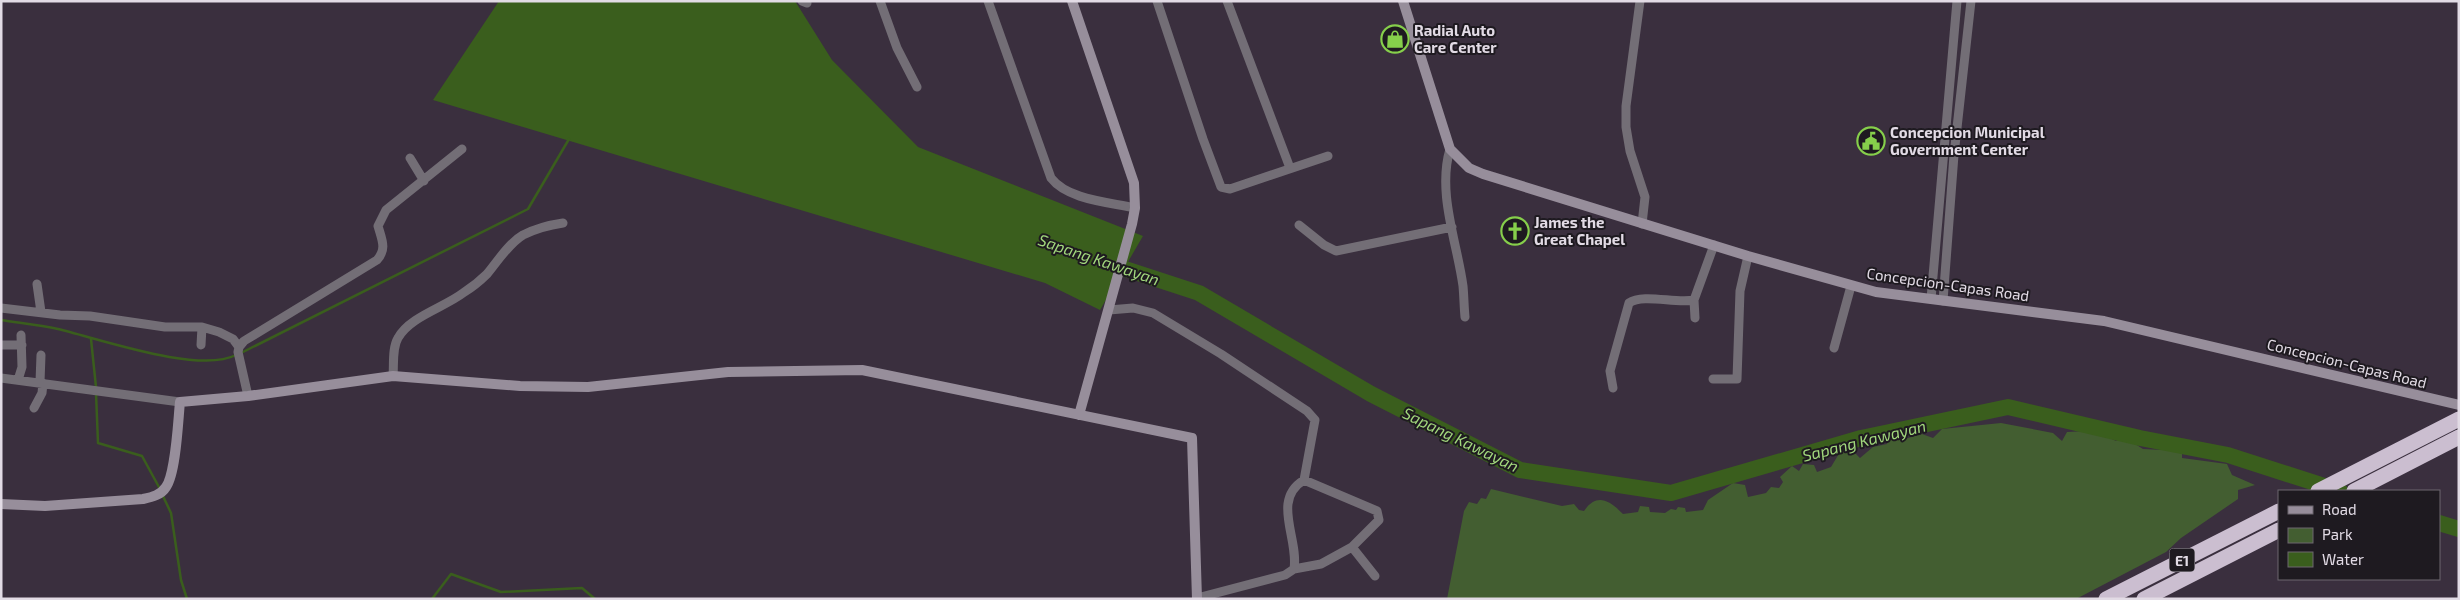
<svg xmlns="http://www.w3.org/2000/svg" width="2460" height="600" font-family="'Exo 2',sans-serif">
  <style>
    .green { fill: #435e31 }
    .water { fill: #3a5e1d }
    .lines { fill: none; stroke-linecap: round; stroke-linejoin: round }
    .stream { stroke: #3a5e1d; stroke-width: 2.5 }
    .river { stroke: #3a5e1d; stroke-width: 16 }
    .street { stroke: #736e76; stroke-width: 9 }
    .secondary { stroke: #978e9b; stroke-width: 10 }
    .highway { stroke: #cbbed0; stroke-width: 15 }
    .labels { text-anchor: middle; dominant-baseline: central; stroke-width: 4; stroke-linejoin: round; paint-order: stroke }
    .shield { fill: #1e1a20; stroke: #a7a1aa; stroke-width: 1 }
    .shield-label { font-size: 14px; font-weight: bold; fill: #e2dbe5 }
    .poi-label { font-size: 15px; font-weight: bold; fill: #e2dbe5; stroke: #1e1a20; text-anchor: start }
    .street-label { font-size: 15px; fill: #e2dbe5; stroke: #1e1a20 }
    .water-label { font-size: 16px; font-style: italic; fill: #a2d87d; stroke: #1e1a20 }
  </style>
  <rect width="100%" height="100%" fill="#3a2f3e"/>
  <!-- green -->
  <path class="green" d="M2001,423L2053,433L2062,441L2067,432L2089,431L2101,436L2104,433L2109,434L2110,438L2116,441L2124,437L2143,449L2182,451V458L2227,464L2232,475L2255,485L2238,490V499L2181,538L2166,552L2076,599H1447L1464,511L1469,502L1477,504L1481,498L1486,499L1491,489L1562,506L1574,504L1579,510L1584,511C1597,492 1610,501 1623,514L1638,512L1640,506L1649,507L1650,512L1665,513L1671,509L1676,510L1678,507L1685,508L1686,512L1703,510L1708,500L1733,483L1745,485L1748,497L1766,493L1771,487L1779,488L1783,482L1780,477L1792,466L1799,471L1803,464L1814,465L1817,472L1831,467L1843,447L1847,445L1860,458L1873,447L1887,444L1889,436L1897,434L1901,440L1922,434L1933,438L1942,429Z"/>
  <!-- water -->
  <path class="water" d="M499,1H795L832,60L918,147L1143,236L1100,310L1045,283L433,100Z"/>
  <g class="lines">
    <!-- stream -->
    <path class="stream" d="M1,320C20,323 39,325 58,329C100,339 199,374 236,355
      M91,339L96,387
      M241,353L528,209L569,139
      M96,393L98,443L142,456L160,489
      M162,494L171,513L181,580L187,599
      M432,599L451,574L501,592L582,588L595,599"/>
    <!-- river -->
    <path class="river" d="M1104,262L1199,293L1371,394L1520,470L1671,493L1861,438L2008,407L2140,438L2228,455L2340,491
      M2439,523L2459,529"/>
    <!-- street -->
    <path class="street" d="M802,1L807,3
      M880,1L897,48L917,87
      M988,1L1051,178C1068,200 1109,202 1135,208
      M1157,1L1203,139L1221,187L1230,189L1328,156
      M1227,1L1290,168
      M1640,1L1626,106V127L1630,151L1645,197L1642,224
      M1450,149C1437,193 1457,242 1463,286C1464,297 1464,307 1465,317
      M410,158L424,181
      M1299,225L1324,245L1336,251L1452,227
      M37,284L41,312
      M1931,299L1957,1
      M1694,300L1695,318
      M1943,301L1954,155L1971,1
      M1,308L60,315L90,316L165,327H202L219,332L233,339L239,347
      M1109,310L1133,308L1153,313L1221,354L1307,411L1315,420L1304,480
      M1,345H22
      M201,345L202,327
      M1834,348L1851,286
      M393,376C394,364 392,348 398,338C409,317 445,307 463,293C471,288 480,281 487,274C497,262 509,243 523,235C535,229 549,225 563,223
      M1,378L180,402
      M1713,379H1737L1740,291L1748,256
      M18,380L22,367L21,335
      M40,382L41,355
      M1613,388L1610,371L1629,303C1643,293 1676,304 1694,300L1714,245
      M248,396L238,352L239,347L244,341L377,260C387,249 382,240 378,226L386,210L462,149
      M34,408L42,393L43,383
      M1294,569L1321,564L1352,547
      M1197,598L1285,575L1294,569C1299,538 1271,500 1304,480L1377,511L1379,520L1352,547L1375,576"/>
    <!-- secondary -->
    <path class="secondary" d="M1072,1L1134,183L1135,208L1132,224L1079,415
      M1403,1L1450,149L1469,168L1483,174L1748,256L1876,292L2104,321L2459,405
      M1,504L45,506L143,499C152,497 161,495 166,487C176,473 178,421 180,402L248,396L393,376L520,386L588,387L728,372L862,370L1192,438L1197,599"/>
    <!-- highway -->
    <path class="highway" d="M2318,491L2459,419
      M2354,491L2459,437
      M2106,599L2279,511
      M2144,599L2279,530"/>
  </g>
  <!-- icons -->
  <defs>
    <g id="shop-ring" transform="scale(1.4375)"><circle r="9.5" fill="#1e1a20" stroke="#86cf4b" stroke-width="1.5"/><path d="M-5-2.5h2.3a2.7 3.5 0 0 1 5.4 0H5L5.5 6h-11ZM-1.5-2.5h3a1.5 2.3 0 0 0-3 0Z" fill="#86cf4b"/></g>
    <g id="civic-ring" transform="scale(1.4375)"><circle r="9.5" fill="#1e1a20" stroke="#86cf4b" stroke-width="1.5"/><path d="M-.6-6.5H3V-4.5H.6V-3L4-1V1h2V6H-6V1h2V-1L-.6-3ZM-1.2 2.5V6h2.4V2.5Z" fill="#86cf4b"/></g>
    <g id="church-ring" transform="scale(1.4375)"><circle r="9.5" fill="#1e1a20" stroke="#86cf4b" stroke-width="1.5"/><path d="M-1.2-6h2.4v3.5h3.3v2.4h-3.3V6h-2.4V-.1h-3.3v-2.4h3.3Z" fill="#86cf4b"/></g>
  </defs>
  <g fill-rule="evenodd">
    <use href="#shop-ring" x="1395" y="39"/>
    <use href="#civic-ring" x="1871" y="141"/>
    <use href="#church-ring" x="1515" y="231"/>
  </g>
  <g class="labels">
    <!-- shield labels -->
    <rect class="shield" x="2169.5" y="548.5" width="25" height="23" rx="4"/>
    <g class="shield-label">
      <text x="2182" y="560">E1</text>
    </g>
    <!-- poi labels -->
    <g class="poi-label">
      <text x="1414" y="30">Radial Auto<tspan x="1414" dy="17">Care Center</tspan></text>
      <text x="1890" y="132">Concepcion Municipal<tspan x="1890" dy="17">Government Center</tspan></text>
      <text x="1534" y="222">James the<tspan x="1534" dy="17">Great Chapel</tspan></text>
    </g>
    <!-- street labels -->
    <g class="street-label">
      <text transform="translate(1948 284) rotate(8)">Concepcion-Capas Road</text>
      <text transform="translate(2347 363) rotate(14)">Concepcion-Capas Road</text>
    </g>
    <!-- water labels -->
    <g class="water-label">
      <text transform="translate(1099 259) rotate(19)">Sapang Kawayan</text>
      <text transform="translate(1461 439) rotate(26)">Sapang Kawayan</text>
      <text transform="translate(1864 440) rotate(-14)">Sapang Kawayan</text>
    </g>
  </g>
  <!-- border -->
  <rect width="2460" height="600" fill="none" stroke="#e2dbe5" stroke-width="5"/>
  <!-- legend -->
  <rect x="2278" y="490" width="162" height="90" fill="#1e1a20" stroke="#6c676f"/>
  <rect x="2288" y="506" width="25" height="8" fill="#978e9b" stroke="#6c676f"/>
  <text x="2322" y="515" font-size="15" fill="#e2dbe5">Road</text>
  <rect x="2288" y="528" width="25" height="15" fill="#435e31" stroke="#6c676f"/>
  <text x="2322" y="540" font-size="15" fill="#e2dbe5">Park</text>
  <rect x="2288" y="552" width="25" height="15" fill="#3a5e1d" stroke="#6c676f"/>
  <text x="2322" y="565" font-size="15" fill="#e2dbe5">Water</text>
</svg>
